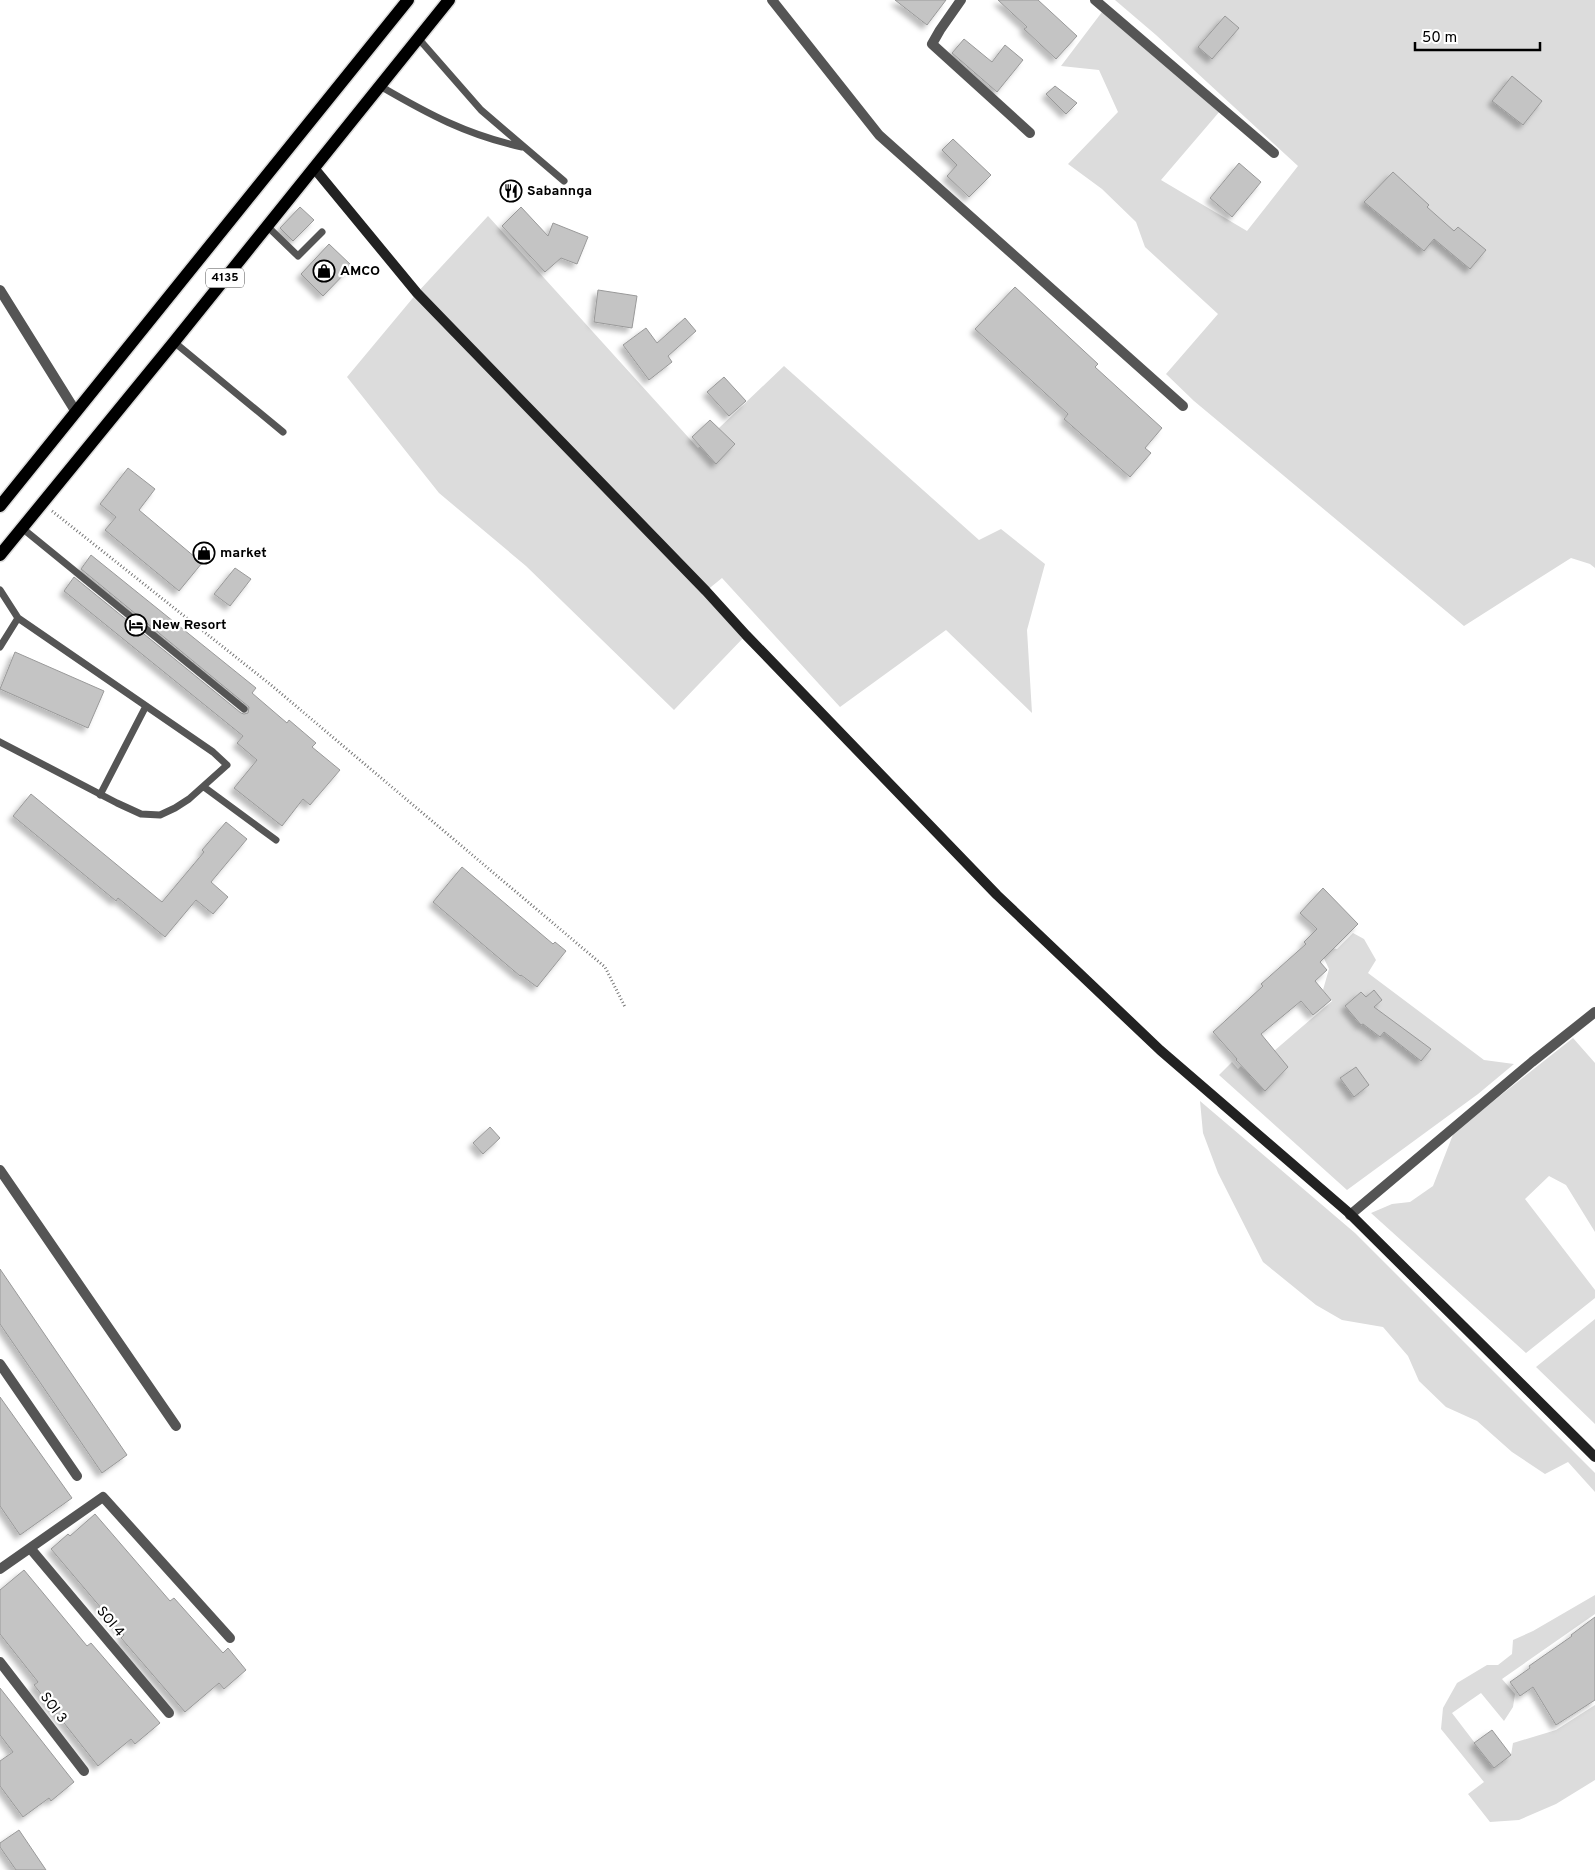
<svg xmlns="http://www.w3.org/2000/svg" width="1595" height="1870" font-family="Overpass,sans-serif">
  <style>
    .green { fill: #dcdcdc }
    .building { fill: #c4c4c4; stroke: #999; filter: url(#shadow) }
    .lines { fill: none; stroke-linecap: round; stroke-linejoin: round }
    .primary-casing { stroke: #dbdbdb; stroke-width: 15 }
    .path { stroke: #777; stroke-width: 3; stroke-dasharray: 1 2.5; stroke-linecap: butt }
    .lane { stroke: #555; stroke-width: 7 }
    .street { stroke: #555; stroke-width: 10 }
    .secondary { stroke: #222; stroke-width: 10 }
    .primary { stroke: #000; stroke-width: 12 }
    .labels { text-anchor: middle; dominant-baseline: central; stroke-width: 4.5; stroke-linejoin: round; paint-order: stroke }
    .shield { fill: #fff; stroke: #4c4c4c; stroke-width: 1 }
    .shield-label { font-size: 12px; font-weight: bold; fill: #000 }
    .poi-label { font-size: 14px; font-weight: bold; fill: #000; stroke: #fff; text-anchor: start }
    .street-label { font-size: 14px; fill: #000; stroke: #fff }
  </style>
  <defs>
    <filter id="shadow"><feDropShadow dx="-4.5" dy="4.5" stdDeviation="2.5" flood-color="#0004"/></filter>
  </defs>
  <rect width="100%" height="100%" fill="#fff"/>
  <!-- green -->
  <path class="green" d="M1115,0H1595V568L1590,564L1571,558L1464,626L1194,401L1166,374L1218,314L1145,247L1136,222L1102,189L1068,164L1118,112L1099,70L1061,66L1102,12L1220,111L1161,180L1247,231L1298,166L1156,35Z
    M488,216L698,448L784,366L979,540L1001,529L1045,564L1027,630L1032,713L946,630L840,707L722,578L706,591L746,635L674,710L526,566L439,493L347,377L417,293Z
    M1353,933L1364,939L1376,960L1368,973L1484,1060L1514,1064L1478,1094L1347,1190L1219,1075L1232,1062L1238,1069L1241,1066L1244,1069L1274,1051L1332,1001L1323,990L1329,969L1318,946L1337,949Z
    M1573,1038L1595,1063V1232L1566,1185L1549,1176L1525,1199L1595,1290V1298L1526,1353L1371,1213L1392,1204L1410,1202L1433,1186L1454,1132Z
    M1200,1101L1355,1233L1595,1473V1492L1568,1462L1545,1474L1512,1452L1477,1421L1446,1407L1419,1381L1408,1356L1383,1327L1342,1320L1316,1305L1263,1262L1218,1173L1203,1133Z
    M1595,1319V1424L1536,1367Z
    M1595,1595V1614L1502,1679L1515,1694L1513,1707L1504,1721L1481,1693L1452,1713L1494,1768L1511,1755L1513,1743L1556,1730L1595,1705V1780L1556,1804L1519,1820L1490,1822L1468,1794L1484,1782L1441,1729L1443,1708L1457,1683L1487,1665H1498L1512,1654L1513,1640L1533,1631Z"/>
  <!-- building -->
  <path class="building" d="M895,0H946L927,25Z
    M998,0H1038L1077,36L1056,59L1024,29L1027,27Z
    M1225,16L1239,28L1212,59L1198,47Z
    M964,39L992,62L1005,45L1023,60L997,92L952,53Z
    M1512,76L1542,101L1523,125L1492,101Z
    M1055,86L1077,103L1066,114L1046,94Z
    M953,139L991,175L969,197L947,176L957,165L942,150Z
    M1239,163L1261,182L1232,217L1210,198Z
    M1393,172L1429,205L1427,207L1454,231L1458,227L1486,250L1470,269L1434,239L1424,251L1364,202Z
    M300,207L314,220L293,241L280,228Z
    M521,207L548,236L553,223L588,237L577,264L561,258L545,272L502,226Z
    M329,244L352,266L323,296L301,274Z
    M1015,287L1098,364L1095,367L1162,428L1145,448L1151,453L1130,477L1064,419L1068,414L975,329Z
    M598,290L637,296L632,328L594,322Z
    M685,318L696,331L668,356L672,362L649,380L623,345L646,328L657,343Z
    M724,377L746,401L729,416L707,392Z
    M710,420L735,444L716,464L692,437Z
    M128,468L155,489L139,510L202,563L179,591L105,530L116,517L100,504Z
    M91,555L256,688L252,693L287,723L289,720L316,743L312,747L340,770L310,805L303,799L282,826L234,788L257,760L237,743L243,736L64,591L74,577L241,713L244,714L248,713L249,707L81,569Z
    M235,568L251,579L230,606L214,594Z
    M15,652L104,691L88,728L0,689Z
    M31,794L162,902L204,852L202,850L226,822L247,839L211,882L228,897L213,914L196,900L165,937L118,898L116,901L13,816Z
    M462,867L553,944L555,942L566,951L537,987L521,975L520,976L433,902Z
    M1323,888L1358,924L1320,962L1327,970L1315,981L1331,1000L1313,1015L1301,1001L1261,1034L1288,1067L1265,1091L1236,1060L1237,1059L1213,1032L1263,986L1261,984L1306,944L1304,942L1317,929L1300,913Z
    M1374,990L1382,1000L1374,1007L1431,1049L1421,1061L1384,1032L1380,1037L1363,1024L1361,1025L1345,1006L1361,992L1366,997Z
    M1356,1067L1369,1085L1354,1097L1340,1078Z
    M490,1127L500,1138L483,1154L473,1143Z
    M0,1269L127,1455L102,1473L0,1324Z
    M0,1397L72,1498L20,1535L0,1506Z
    M95,1514L170,1601L174,1598L223,1653L228,1648L246,1670L224,1689L219,1683L185,1712L121,1638L124,1635L51,1549L68,1534L70,1536Z
    M24,1570L87,1646L91,1643L160,1723L135,1744L131,1739L98,1766L34,1685L38,1682L0,1634V1590Z
    M1595,1617V1700L1556,1725L1533,1687L1520,1696L1510,1682L1530,1668L1529,1666L1572,1636L1571,1635Z
    M0,1688L74,1782L51,1801L49,1798L23,1817L0,1786V1761L13,1752L0,1735Z
    M1492,1730L1511,1755L1494,1768L1474,1743Z
    M19,1830L46,1870H16L0,1847V1843Z"/>
  <g class="lines">
    <!-- primary casing -->
    <g class="primary-casing">
      <path id="primary" d="M0,506L408,0
        M0,555L174,342L449,0"/>
    </g>
    <!-- path -->
    <path class="path" d="M52,511L271,685L605,967L625,1007"/>
    <!-- lane -->
    <path class="lane" d="M418,38L481,110L564,181
      M380,86C428,114 467,135 522,147
      M267,226L298,256L322,232
      M174,342L283,432
      M22,528L244,709
      M0,590L18,618L213,752L227,765L189,799L175,808L160,815L141,814L117,803L0,742
      M0,647L18,618
      M204,787L276,840
      M100,795L146,706"/>
    <!-- street -->
    <path class="street" d="M772,0L879,135L1183,406
      M961,0L940,30L932,44L1030,133
      M1095,0L1274,153
      M0,290L76,412
      M0,1170L176,1426
      M1350,1215L1532,1062L1595,1012
      M0,1364L77,1476
      M30,1548L169,1713
      M0,1569L103,1497L230,1638
      M0,1662L84,1771"/>
    <!-- secondary -->
    <path class="secondary" d="M314,168L417,293L706,591L746,635L997,895L1160,1050L1349,1213L1595,1457"/>
    <!-- primary -->
    <use href="#primary" class="primary"/>
  </g>
  <!-- icons -->
  <defs>
    <g id="restaurant-ring" transform="scale(1.125)"><circle r="9.5" fill="#fff" stroke="#000" stroke-width="1.5"/><path d="M-5-6h1v4h1v-4h1v4h1v-4h1v5L-1.5 .5V6h-2V.5L-5-1ZM5-6V6H3V1.5H1.5Q1.5-4 5-6Z" fill="#000"/></g>
    <g id="shop-ring" transform="scale(1.125)"><circle r="9.5" fill="#fff" stroke="#000" stroke-width="1.5"/><path d="M-5-2.5h2.3a2.7 3.5 0 0 1 5.4 0H5L5.5 6h-11ZM-1.5-2.5h3a1.5 2.3 0 0 0-3 0Z" fill="#000"/></g>
    <g id="hotel-ring" transform="scale(1.125)"><circle r="9.5" fill="#fff" stroke="#000" stroke-width="1.5"/><path d="M-6-4.5h1.5V1H6V5H4.5V3h-9V5H-6ZM-4 0a1.8 1.8 0 1 1 3.6 0ZM.5 0V-2.5h3Q6-2.5 6 0Z" fill="#000"/></g>
  </defs>
  <g fill-rule="evenodd">
    <use href="#restaurant-ring" x="511" y="191"/>
    <use href="#shop-ring" x="324" y="271"/>
    <use href="#shop-ring" x="204" y="553"/>
    <use href="#hotel-ring" x="136" y="625"/>
  </g>
  <g class="labels">
    <!-- shield labels -->
    <rect class="shield" x="206" y="268.5" width="38" height="19" rx="4"/>
    <g class="shield-label">
      <text x="225" y="278">4135</text>
    </g>
    <!-- poi labels -->
    <g class="poi-label">
      <text x="527" y="191">Sabannga</text>
      <text x="340" y="271">AMCO</text>
      <text x="220" y="553">market</text>
      <text x="152" y="625">New Resort</text>
    </g>
    <!-- street labels -->
    <g class="street-label">
      <text transform="translate(110 1622) rotate(50)">SOI 4</text>
      <text transform="translate(53 1708) rotate(53)">SOI 3</text>
    </g>
  </g>
  <!-- scale -->
  <path d="M1415 42v8h125v-8" fill="none" stroke="#000000" stroke-width="2.5"/>
  <text x="1422" y="42" font-size="15" fill="#000000" stroke="#ffffff" stroke-width="4" paint-order="stroke">50 m</text>
</svg>
